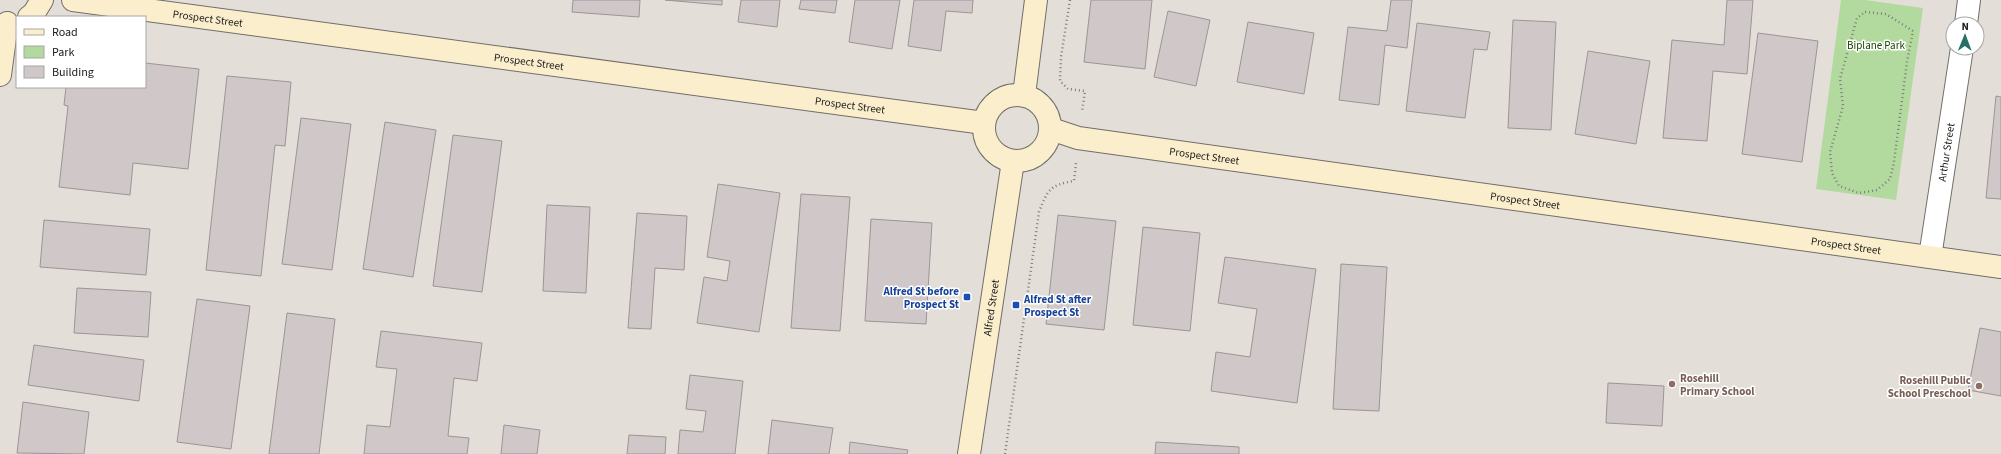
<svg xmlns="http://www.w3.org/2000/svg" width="2001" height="454" font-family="'Source Sans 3',sans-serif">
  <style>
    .green { fill: #b2da9f }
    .building { fill: #d0c7c9; stroke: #9c9496 }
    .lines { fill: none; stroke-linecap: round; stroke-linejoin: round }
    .street-casing { stroke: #716d68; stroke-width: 24 }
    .secondary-casing { stroke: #716d68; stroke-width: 24 }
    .path { stroke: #7f7d78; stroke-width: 2.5; stroke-dasharray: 1 3; stroke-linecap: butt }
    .street { stroke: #fff; stroke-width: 22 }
    .secondary { stroke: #faeecd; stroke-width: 22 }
    .transit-dot { fill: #1a4fb4; stroke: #fff; stroke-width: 1.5 }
    .education-dot { fill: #8d6e63; stroke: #fff; stroke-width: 1.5 }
    .labels { text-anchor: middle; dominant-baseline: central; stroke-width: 3; stroke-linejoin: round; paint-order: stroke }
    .street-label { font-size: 11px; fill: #21201d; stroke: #fff }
    .park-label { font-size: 11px; fill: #1a4000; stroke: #fff }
    .transit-label { font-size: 11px; font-weight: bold; fill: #164399; stroke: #fff; text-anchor: end }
    .education-label { font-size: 11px; font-weight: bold; fill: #785e54; stroke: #fff; text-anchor: start }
  </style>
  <rect width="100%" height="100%" fill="#e3dfd8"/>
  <!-- green -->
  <path class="green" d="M1841,0H1865L1923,8L1896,200L1816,189Z"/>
  <!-- building -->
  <path class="building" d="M573,0H640L639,17L572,12Z
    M665,0H722V5Z
    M741,0H780L777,27L738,22Z
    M801,0H837L835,13L799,9Z
    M855,0H900L892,49L849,42Z
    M914,0H973L972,13L946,11L941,51L908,46Z
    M1091,0H1152L1145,69L1084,62Z
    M1391,0H1412L1407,48L1385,45L1379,105L1339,100L1348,27L1387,31Z
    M1727,0H1753L1747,74L1713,71L1707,141L1663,138L1672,40L1724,45Z
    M1168,11L1210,20L1196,86L1154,77Z
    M1513,20L1556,22L1551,130L1508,128Z
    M1248,22L1314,33L1304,94L1237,82Z
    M1417,23L1490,32L1487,50L1474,49L1465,118L1406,111Z
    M1758,33L1818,41L1802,162L1742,154Z
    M1588,51L1650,61L1636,144L1575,134Z
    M145,63L199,69L188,169L133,163L130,195L59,187L68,106L64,105L66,87H145Z
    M227,76L291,82L285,146L275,145L261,276L206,270Z
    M1996,96L2001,97V199L1986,198Z
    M301,118L351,124L332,270L282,264Z
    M385,122L436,130L413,277L363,269Z
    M453,135L502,141L482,292L433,286Z
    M718,184L780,193L759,332L697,323L704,277L727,281L730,261L707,257Z
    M801,194L850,197L840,331L791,328Z
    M547,205L590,207L586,293L543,291Z
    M637,213L687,216L684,270L655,268L651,329L628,328Z
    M1058,215L1116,221L1104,330L1046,324Z
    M871,219L932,223L926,324L865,321Z
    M44,220L150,229L146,275L40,267Z
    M1143,227L1200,233L1190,331L1133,325Z
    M1225,257L1316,269L1297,403L1211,391L1216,352L1250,357L1257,309L1218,303Z
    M1341,264L1387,267L1379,411L1333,409Z
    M77,288L151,292L148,337L74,333Z
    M197,299L250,306L231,449L177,442Z
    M287,313L335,319L319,454H269Z
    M1980,328L2001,332V396L1968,390Z
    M381,331L482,343L477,381L454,378L448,436L469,438L467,454H364L367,425L390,427L397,369L376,367Z
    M34,345L144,360L139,401L28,385Z
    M690,375L743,381L735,454H678L680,430L703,432L706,411L686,409Z
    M1608,383L1664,386L1662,426L1606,423Z
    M23,402L89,412L84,454L17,453Z
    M772,420L833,428L829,454H768Z
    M504,425L540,430L537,454H501Z
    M629,435L666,437L665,454H627Z
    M850,442L908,450L907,454H849Z
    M1156,442L1239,447V454H1155Z"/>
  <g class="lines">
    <!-- street casing -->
    <g class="street-casing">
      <g id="street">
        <path d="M1966,24L1969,0"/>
        <path id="s1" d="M1930,257L1962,48"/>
      </g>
    </g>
    <!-- secondary casing -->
    <g class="secondary-casing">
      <g id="secondary">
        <path id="s2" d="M73,0L984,123"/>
        <path d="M29,17L34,13L42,0"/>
        <path d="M0,75L7,23"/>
        <circle cx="1017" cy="128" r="33"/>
        <path d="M1024,95L1036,0"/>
        <path id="s3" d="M1051,129L1078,138L2001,267"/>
        <path id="s4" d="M969,454L1013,161"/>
      </g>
    </g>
    <!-- path -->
    <path class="path" d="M1070,0L1061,57L1060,81L1068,89L1085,91L1082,112
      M1865,12L1886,14L1913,31L1907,62L1894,162L1890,179L1877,190L1859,193L1839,186L1832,173L1830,152L1843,106L1840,79L1857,18Z
      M1005,454L1039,212C1048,189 1050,185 1074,181L1076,163"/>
    <!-- street -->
    <use href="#street" class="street"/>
    <!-- secondary -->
    <use href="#secondary" class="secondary"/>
  </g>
  <!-- markers -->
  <g class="transit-dot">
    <rect x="963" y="293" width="8" height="8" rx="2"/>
    <rect x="1012" y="301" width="8" height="8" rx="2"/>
  </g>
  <g class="education-dot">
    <circle cx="1672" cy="384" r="4"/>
    <circle cx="1979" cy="386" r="4"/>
  </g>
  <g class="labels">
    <!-- street labels -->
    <g class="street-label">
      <text stroke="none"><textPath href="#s2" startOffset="136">Prospect Street</textPath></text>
      <text stroke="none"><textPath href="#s2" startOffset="460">Prospect Street</textPath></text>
      <text stroke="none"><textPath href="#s2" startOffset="784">Prospect Street</textPath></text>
      <text stroke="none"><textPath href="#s1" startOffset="106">Arthur Street</textPath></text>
      <text stroke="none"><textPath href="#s3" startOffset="156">Prospect Street</textPath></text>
      <text stroke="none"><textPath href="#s3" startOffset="480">Prospect Street</textPath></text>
      <text stroke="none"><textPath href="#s3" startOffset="804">Prospect Street</textPath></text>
      <text stroke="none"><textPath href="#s4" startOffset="148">Alfred Street</textPath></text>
    </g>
    <!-- park labels -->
    <g class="park-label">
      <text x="1876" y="45">Biplane Park</text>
    </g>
    <!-- transit labels -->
    <g class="transit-label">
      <text x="959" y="291">Alfred St before<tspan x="959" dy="13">Prospect St</tspan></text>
      <text x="1024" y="299" text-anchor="start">Alfred St after<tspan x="1024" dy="13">Prospect St</tspan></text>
    </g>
    <!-- education labels -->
    <g class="education-label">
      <text x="1680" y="378">Rosehill<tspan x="1680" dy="13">Primary School</tspan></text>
      <text x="1971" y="380" text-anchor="end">Rosehill Public<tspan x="1971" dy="13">School Preschool</tspan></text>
    </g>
  </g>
  <!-- legend -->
  <rect x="16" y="16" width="130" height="72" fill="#ffffff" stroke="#a6a6a5"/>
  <rect x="24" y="29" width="20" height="6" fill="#faeecd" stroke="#a6a6a5"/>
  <text x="52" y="36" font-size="12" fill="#21201d">Road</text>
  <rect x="24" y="46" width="20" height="12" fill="#b2da9f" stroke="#a6a6a5"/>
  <text x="52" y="56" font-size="12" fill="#21201d">Park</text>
  <rect x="24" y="66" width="20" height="12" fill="#d0c7c9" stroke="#a6a6a5"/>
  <text x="52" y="76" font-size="12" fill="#21201d">Building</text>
  <!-- north arrow -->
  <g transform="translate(1965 36) rotate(1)"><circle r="19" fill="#ffffff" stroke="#a6a6a5"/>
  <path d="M0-3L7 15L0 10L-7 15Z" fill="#276f67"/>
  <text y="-6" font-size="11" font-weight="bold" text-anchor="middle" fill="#21201d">N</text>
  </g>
</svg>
